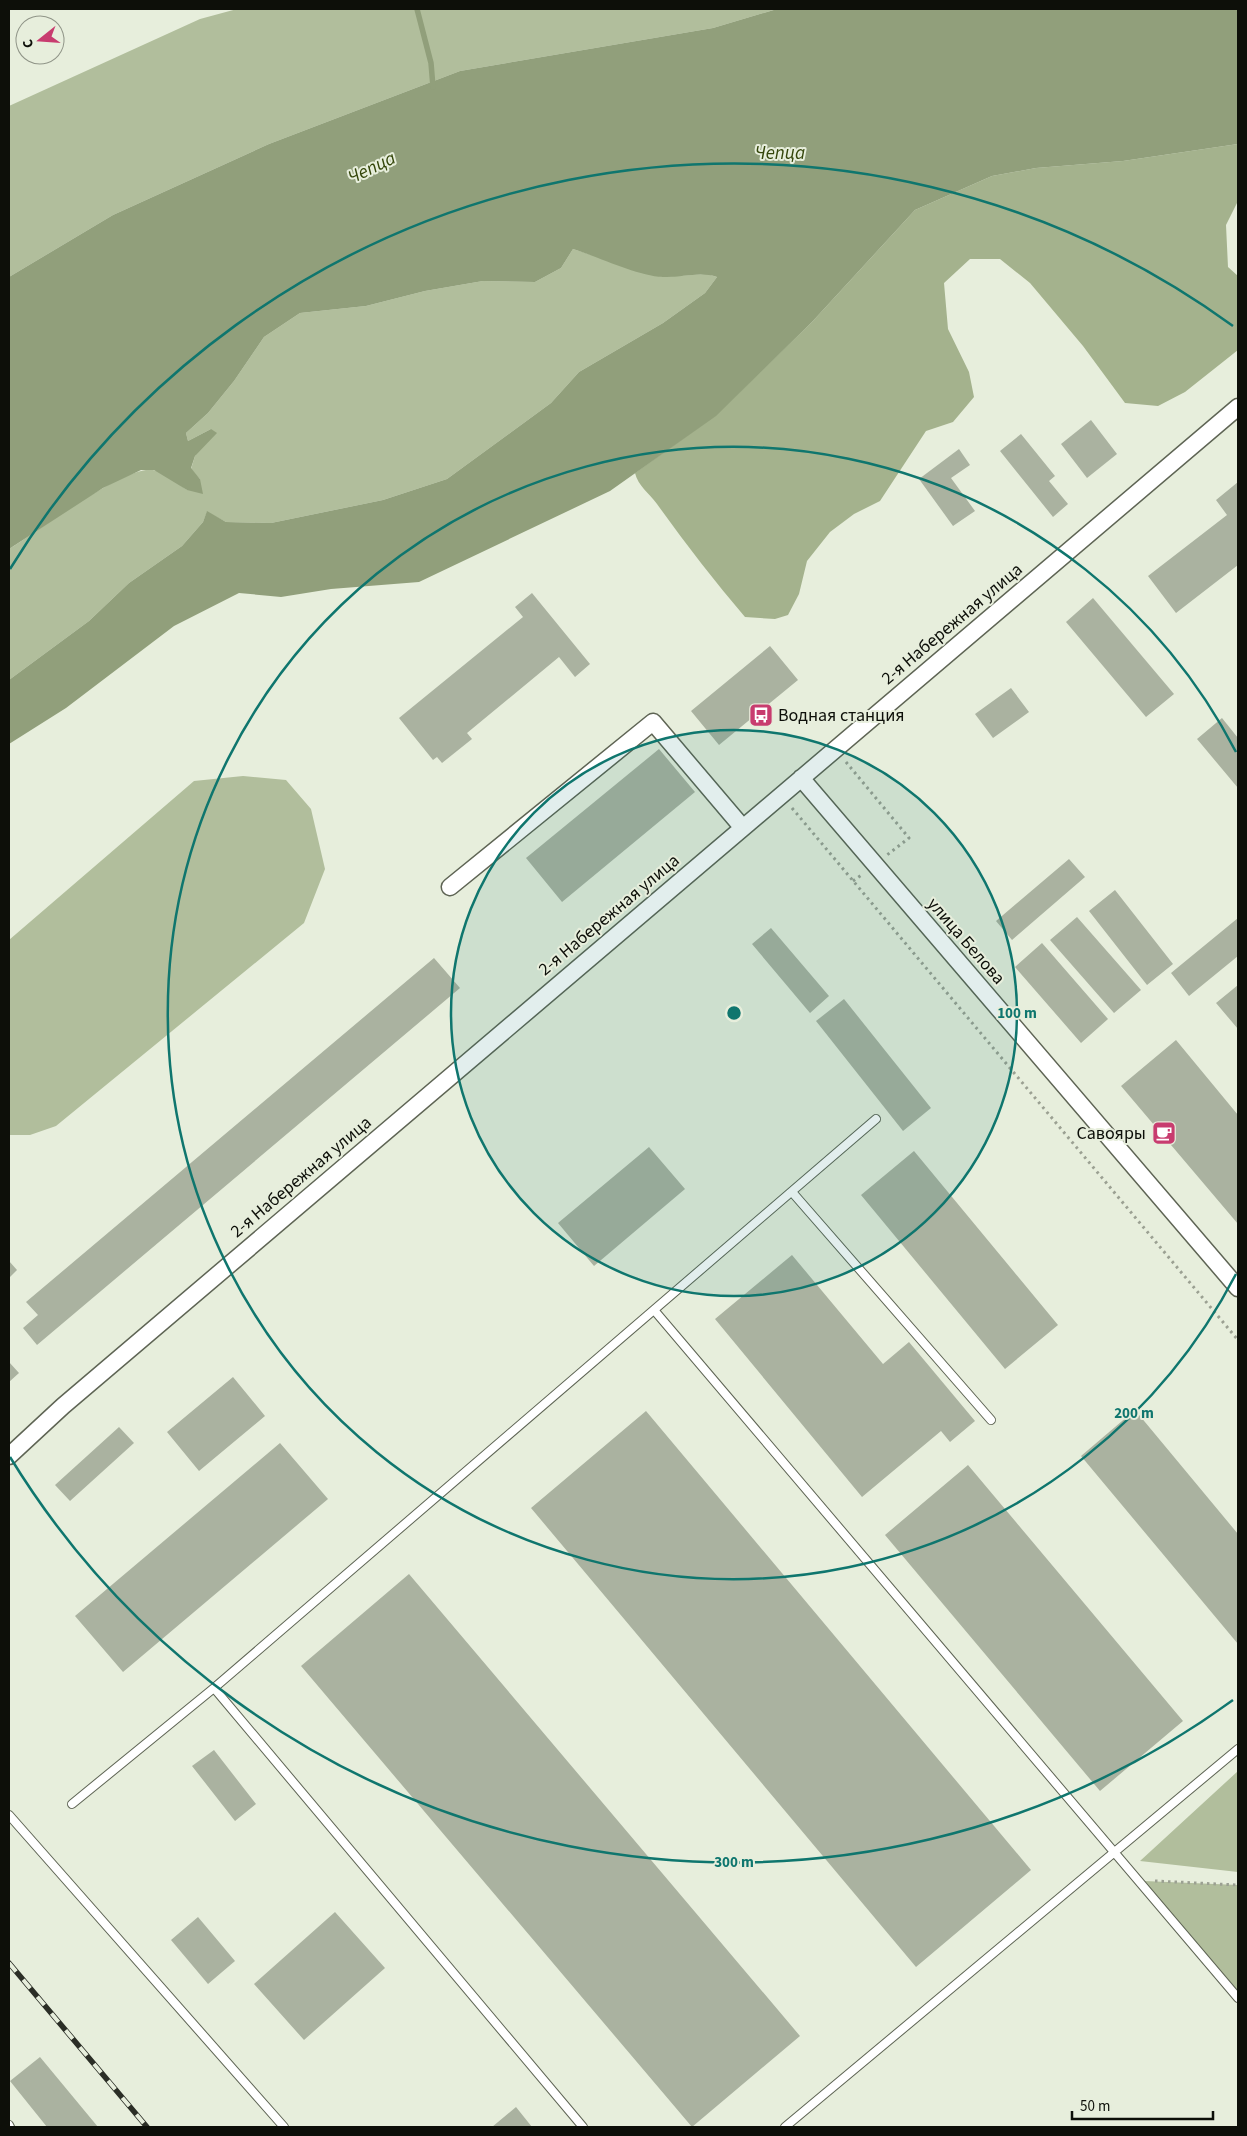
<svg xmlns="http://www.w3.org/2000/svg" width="1247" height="2136" font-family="'Source Sans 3',sans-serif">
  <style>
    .green { fill: #b1be9c }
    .forest { fill: #a4b28d }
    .water { fill: #919f7b }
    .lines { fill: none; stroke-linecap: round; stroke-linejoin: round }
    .stream { stroke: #919f7b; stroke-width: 5.5 }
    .building { fill: #aab2a0 }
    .lane-casing { stroke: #5e6454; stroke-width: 10 }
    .street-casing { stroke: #5e6454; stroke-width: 19 }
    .path { stroke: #9ba092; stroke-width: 3; stroke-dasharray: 2.5 4; stroke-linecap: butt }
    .lane { stroke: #fff; stroke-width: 8 }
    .street { stroke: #fff; stroke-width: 16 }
    .rail-casing { stroke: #2b2e26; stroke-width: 5.5 }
    .rail { stroke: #e7eedc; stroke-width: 4; stroke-dasharray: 11; stroke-linecap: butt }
    .ring { fill: none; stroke: #0f766e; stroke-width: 2.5 }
    .labels { text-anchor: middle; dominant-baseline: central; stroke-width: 4; stroke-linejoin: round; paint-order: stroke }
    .street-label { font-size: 18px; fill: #0d0f09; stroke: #e7eedc }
    .poi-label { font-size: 18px; fill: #0d0f09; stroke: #e7eedc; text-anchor: start }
    .water-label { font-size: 19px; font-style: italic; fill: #34460a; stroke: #e7eedc }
    .centre { fill: #0f766e; stroke: #e7eedc; stroke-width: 2.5 }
    .ring-label { font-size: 15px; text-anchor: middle; font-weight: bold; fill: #0f766e; stroke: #e7eedc; stroke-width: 4; stroke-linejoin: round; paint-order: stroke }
  </style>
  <rect width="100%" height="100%" fill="#e7eedc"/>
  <!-- green -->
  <path class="green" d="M237,9H777L713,28L460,71L269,144L113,215L9,277V106L200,19Z
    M573,249L662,277L707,274L717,277L705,293L663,323L579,372L551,403L447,479L383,500L271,523L226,522L207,512L203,522L182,546L129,583L89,621L9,680V549C36,533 126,464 153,470C165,472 177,483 187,490L200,479L191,469L195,456L211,429L188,441L186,433L208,413L234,381L264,337L300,313L366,306L425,291L483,281L535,282L561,268Z
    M243,776L286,780L311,809L325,869L304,923L56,1126L30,1135H9V940L194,781Z
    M1238,1771V1872L1140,1861Z
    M1144,1881L1238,1885V1995Z"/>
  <!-- forest -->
  <path class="forest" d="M1238,144V201L1226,225L1228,267L1238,276V350L1185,392L1158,406L1125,403L1083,346L1030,283L1000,259H970L944,283L948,329L969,372L974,397L953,422L926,431L880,501L854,514L830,532L807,561L799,594L788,615L775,619L745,617C714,581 685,543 657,504C649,493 638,486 635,473L716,415L812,322L915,210L992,176L1036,168L1123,161Z"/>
  <!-- water -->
  <path class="water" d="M777,9H1238V144L1123,161L1036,168L992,176L915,210L812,322L716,416L610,491L419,582L331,589L281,597L239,593L174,626L66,708L9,744V680L89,621L129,583L182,546L203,522L207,511L226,522L271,523L383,500L447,479L551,403L579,372L663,323L705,293L717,277C700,271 681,278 663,277C637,276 599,257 573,249L561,268L535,282L483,281L425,291L366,306L300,313L264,337L234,381L208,413L186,433L188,441L211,429L217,433L195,456L191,468L200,479L203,494L187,490L154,470H141L103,488L9,549V277L113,215L269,144L460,71L713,28Z"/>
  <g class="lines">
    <!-- stream -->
    <path class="stream" d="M417,9L431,63L433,87"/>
  </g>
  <!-- building -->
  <path class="building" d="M1091,420L1117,454L1087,478L1061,444Z
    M1021,434L1055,476L1049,481L1068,504L1053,517L1000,451Z
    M959,449L970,465L951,478L975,511L953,526L919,479Z
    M1238,482V565L1176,613L1148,576L1227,515L1216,500Z
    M532,593L590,664L575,677L559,657L467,733L472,739L442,763L437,757L433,760L399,718L523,617L515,607Z
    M1093,598L1174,694L1146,717L1066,622Z
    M770,646L798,680L719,745L691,711Z
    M1011,688L1029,712L993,738L975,714Z
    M1222,718L1238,738V788L1197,739Z
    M659,749L695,792L562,902L526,858Z
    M1069,859L1085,877L1012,940L996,921Z
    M1115,890L1173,964L1147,985L1089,911Z
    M1077,917L1141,990L1114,1013L1050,940Z
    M1238,918V956L1189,996L1171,973Z
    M771,928L829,996L810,1013L752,944Z
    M1042,943L1108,1019L1081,1043L1015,967Z
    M434,958L460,988L37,1345L23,1328L38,1315L26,1302Z
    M1238,985V1029L1216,1003Z
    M844,999L931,1108L903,1131L816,1021Z
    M1176,1040L1238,1115V1224L1121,1086Z
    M649,1147L685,1189L594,1266L558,1223Z
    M914,1151L1058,1325L1005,1369L861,1195Z
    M792,1255L883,1364L909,1342L975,1421L950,1442L941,1431L862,1497L715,1319Z
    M9,1261L17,1270L9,1278Z
    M9,1362L19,1373L9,1382Z
    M233,1377L265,1416L199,1471L167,1432Z
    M1135,1410L1238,1534V1644L1081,1456Z
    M646,1411L1031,1870L916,1967L531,1508Z
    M119,1427L134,1443L70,1501L55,1485Z
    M280,1443L328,1499L123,1672L75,1616Z
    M968,1465L1183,1721L1100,1791L885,1535Z
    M409,1574L800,2036L692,2127L301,1666Z
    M214,1750L256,1804L235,1821L192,1766Z
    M335,1912L385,1968L304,2040L254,1984Z
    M198,1917L235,1961L208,1984L171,1940Z
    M40,2057L98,2127H47L10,2081Z
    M516,2107L532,2127H492Z"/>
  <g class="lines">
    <!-- lane casing -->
    <g class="lane-casing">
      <path id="lane" d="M792,1192L991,1420
        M654,1310L1238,1998
        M214,1688L583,2127
        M72,1804L214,1688L876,1119
        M9,1815L284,2127
        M9,2125L10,2127
        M785,2127L1238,1749"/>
    </g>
    <!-- street casing -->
    <g class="street-casing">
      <path id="street" d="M801,778L1238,1288
        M450,887L653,722L743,828
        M9,1456L63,1406L1238,407"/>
    </g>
    <!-- path -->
    <path class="path" d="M846,762L909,838L887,855
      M792,808L1238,1340
      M853,881L863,874
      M1155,1881L1238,1885"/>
    <!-- lane -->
    <use href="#lane" class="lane"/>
    <!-- street -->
    <use href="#street" class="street"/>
    <!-- rail casing -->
    <g class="rail-casing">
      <path id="rail" d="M9,1963L147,2127"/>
    </g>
    <!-- rail -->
    <use href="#rail" class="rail"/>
  </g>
  <!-- distance rings -->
  <circle cx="734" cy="1013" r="283" fill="#0f766e" fill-opacity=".12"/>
  <g class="ring">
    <circle cx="734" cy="1013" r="283"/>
    <path d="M1236 1274A566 566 0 1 1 1236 752"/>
    <path d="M1233 1700A849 849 0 0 1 10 1457M10 569A849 849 0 0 1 1233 326"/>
  </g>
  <!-- icons -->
  <defs>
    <g id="bus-square" transform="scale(1.25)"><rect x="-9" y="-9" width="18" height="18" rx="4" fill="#c83c6f" stroke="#e7eedc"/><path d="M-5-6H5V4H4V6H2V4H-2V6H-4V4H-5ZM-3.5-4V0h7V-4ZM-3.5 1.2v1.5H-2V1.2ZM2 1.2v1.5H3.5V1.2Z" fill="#fff"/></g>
    <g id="cafe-square" transform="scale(1.25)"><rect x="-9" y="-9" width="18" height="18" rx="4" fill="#c83c6f" stroke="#e7eedc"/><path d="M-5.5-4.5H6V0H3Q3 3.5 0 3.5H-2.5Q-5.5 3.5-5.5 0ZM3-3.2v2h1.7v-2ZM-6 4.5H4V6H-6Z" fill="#fff"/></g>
  </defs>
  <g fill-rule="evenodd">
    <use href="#bus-square" x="761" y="715"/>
    <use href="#cafe-square" x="1164" y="1133"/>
  </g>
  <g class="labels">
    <!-- street labels -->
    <g class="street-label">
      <text transform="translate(952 624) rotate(-40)">2-я Набережная улица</text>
      <text transform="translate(609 915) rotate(-40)">2-я Набережная улица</text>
      <text transform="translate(966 941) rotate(49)">улица Белова</text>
      <text transform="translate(301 1177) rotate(-40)">2-я Набережная улица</text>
    </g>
    <!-- poi labels -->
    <g class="poi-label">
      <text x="778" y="715">Водная станция</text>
      <text x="1146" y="1133" text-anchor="end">Савояры</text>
    </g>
    <!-- water labels -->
    <g class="water-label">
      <text x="780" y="153">Чепца</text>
      <text transform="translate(372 168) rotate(-26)">Чепца</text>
    </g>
  </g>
  <circle cx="734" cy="1013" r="8" class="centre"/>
  <g class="ring-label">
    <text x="1017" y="1018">100 m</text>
    <text x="1134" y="1418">200 m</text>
    <text x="734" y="1867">300 m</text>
  </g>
  <!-- border -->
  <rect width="1247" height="2136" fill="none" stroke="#0d0f09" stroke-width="20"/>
  <!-- north arrow -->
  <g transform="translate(40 40) rotate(253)"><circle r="24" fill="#e7eedc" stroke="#909588"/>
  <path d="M0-4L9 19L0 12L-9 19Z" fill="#c83c6f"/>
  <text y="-8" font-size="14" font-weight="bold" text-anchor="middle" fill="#0d0f09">С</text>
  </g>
  <!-- scale -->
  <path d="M1072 2111v8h141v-8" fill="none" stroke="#0d0f09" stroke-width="2.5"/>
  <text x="1080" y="2111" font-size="15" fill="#0d0f09" stroke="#e7eedc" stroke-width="4" paint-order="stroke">50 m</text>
</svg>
